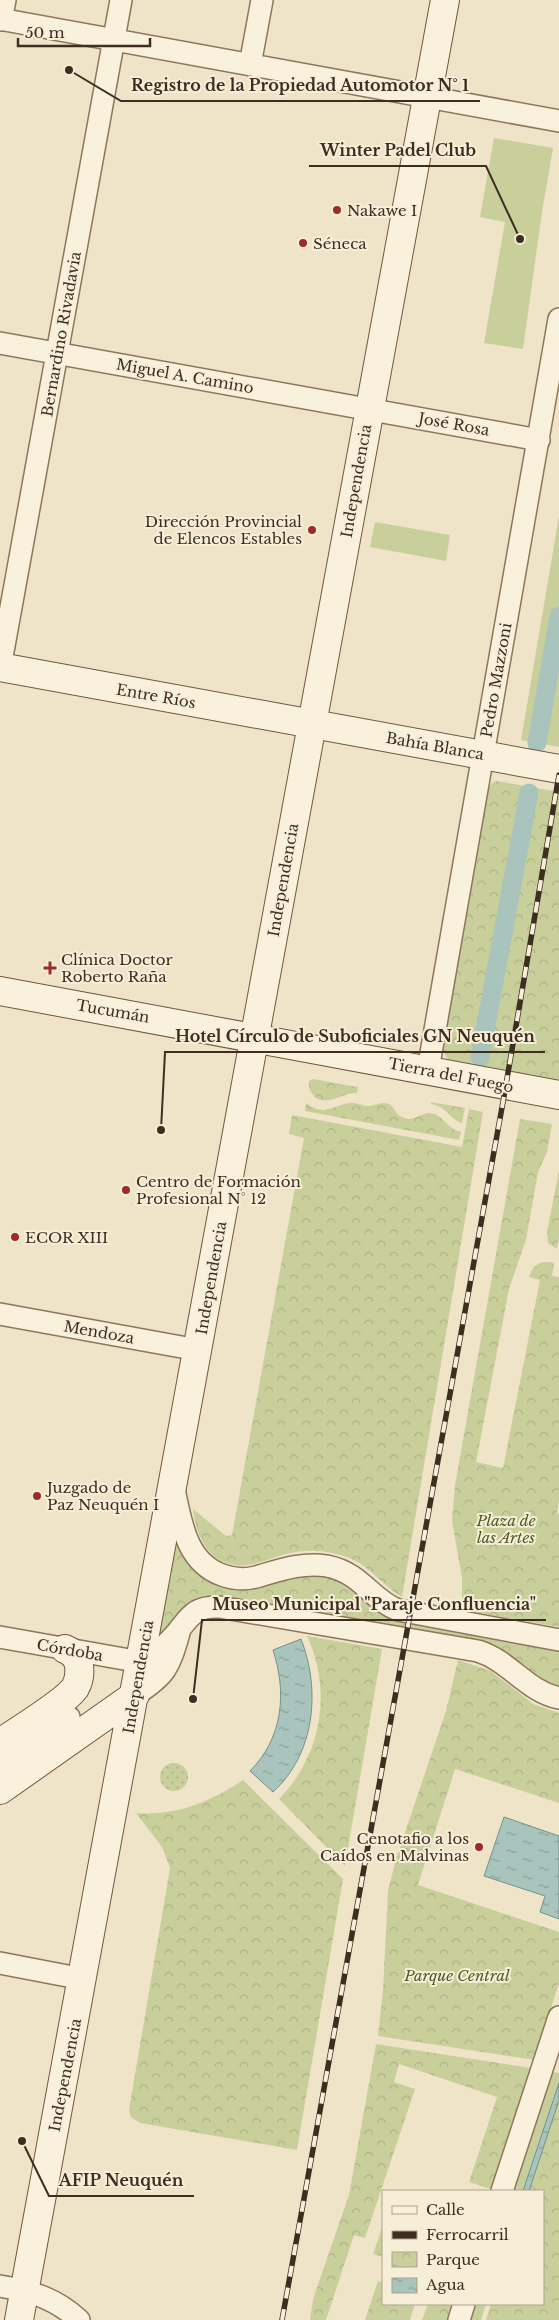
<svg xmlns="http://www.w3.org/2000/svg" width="559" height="2320" font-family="'Libre Baskerville',serif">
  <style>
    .grass { fill: #c9cf9b }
    .park { fill: url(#park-crowns) }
    .garden { fill: url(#garden-dots) }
    .water { fill: url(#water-ripples); stroke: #6f938a }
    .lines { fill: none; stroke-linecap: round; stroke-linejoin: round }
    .canal { stroke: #a9c4bc; stroke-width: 19 }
    .street-casing { stroke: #8d765c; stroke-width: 24 }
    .secondary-casing { stroke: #6f573f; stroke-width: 30 }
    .street { stroke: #faf1dc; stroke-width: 21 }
    .secondary { stroke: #faf1dc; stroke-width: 28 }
    .rail-casing { stroke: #3d2e20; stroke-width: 5.5 }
    .rail { stroke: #f7eed8; stroke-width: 4; stroke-dasharray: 11; stroke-linecap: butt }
    .poi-dot { fill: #9e2a2b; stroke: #f7eed8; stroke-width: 2 }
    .labels { text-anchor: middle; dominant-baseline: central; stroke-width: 4; stroke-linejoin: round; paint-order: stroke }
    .poi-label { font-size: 15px; fill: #3d2e20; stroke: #f7eed8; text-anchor: start }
    .street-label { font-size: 15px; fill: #3d2e20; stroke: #f7eed8 }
    .park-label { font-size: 15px; font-style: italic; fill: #4d5a26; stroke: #f7eed8 }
    .leader { fill: none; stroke: #3d2e20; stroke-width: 2 }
    .callout-dot { fill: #3d2e20; stroke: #f7eed8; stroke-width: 2 }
    .callout-label { font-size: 16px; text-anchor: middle; font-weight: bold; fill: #3d2e20; stroke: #f7eed8; stroke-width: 4; stroke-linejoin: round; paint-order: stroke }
  </style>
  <defs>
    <pattern id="park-crowns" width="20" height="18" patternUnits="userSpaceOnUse" patternTransform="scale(1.25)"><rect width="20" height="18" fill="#c9cf9b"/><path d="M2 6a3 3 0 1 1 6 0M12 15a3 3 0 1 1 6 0" fill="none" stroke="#aeb285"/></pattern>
    <pattern id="garden-dots" width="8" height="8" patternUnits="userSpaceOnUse" patternTransform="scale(1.25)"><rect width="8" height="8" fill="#c9cf9b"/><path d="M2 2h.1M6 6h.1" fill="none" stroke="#aeb285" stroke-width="1.8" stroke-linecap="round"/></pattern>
    <pattern id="water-ripples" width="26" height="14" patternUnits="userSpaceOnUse" patternTransform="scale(1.25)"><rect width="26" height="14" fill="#a9c4bc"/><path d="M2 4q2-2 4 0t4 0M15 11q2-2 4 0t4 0" fill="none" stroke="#8ba098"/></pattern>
  </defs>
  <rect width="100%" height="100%" fill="#f0e4c8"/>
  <!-- grass -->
  <path class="grass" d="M494,138L553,148L542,212L523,349L484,343L505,222L480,217Z
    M559,516V747L521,740Z
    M375,522L450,535L446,561L370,547Z
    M553,2072L559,2073V2083L523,2191H513Z
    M476,2304H486L481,2320H471Z"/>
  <!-- park -->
  <path class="park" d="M497,781L559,792V1083L449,1061L442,1049L487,789L493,782Z
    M313,1079L358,1087L357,1093C342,1092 326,1108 314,1096C310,1091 308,1087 309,1081Z
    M431,1102L465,1108L462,1123C449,1119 448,1107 431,1104Z
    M306,1103C325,1117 331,1106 349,1103C356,1102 362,1106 368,1106C374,1106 378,1103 384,1103C395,1103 394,1115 404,1118C414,1122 420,1113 429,1113C442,1113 447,1129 461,1132L459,1140L305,1111Z
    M469,1109L483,1112L402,1597C375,1581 369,1560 332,1553C319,1550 304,1550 291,1553C278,1555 267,1561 254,1564C215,1572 197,1544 193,1509L226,1536L232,1535L304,1138L289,1134L292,1115L462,1147Z
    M520,1119L552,1124L547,1152L538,1172L526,1240L509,1289L476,1462L503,1468L540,1280L529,1277C533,1264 541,1260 554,1263L552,1276L559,1277V1501L557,1513L559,1514V1627L462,1610V1578L452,1521L455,1485Z
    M559,1171V1238L557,1249L548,1243L547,1232Z
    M177,1524L197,1566L282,1575L334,1574L380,1605L559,1646V1692L520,1668L183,1609L172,1621L164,1637L159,1638L157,1634Z
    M307,1636L382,1649L345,1866L279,1799C321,1756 333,1692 307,1636Z
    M458,1660L491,1671L533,1704L559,1713V1803L455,1769L418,1885L559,1932V1983L534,2060L378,2036L383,1990L388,1891L396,1859L446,1711Z
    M243,1780L343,1879L297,2150L140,2123L131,2117L129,2110L170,1868L162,1847L136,1813C177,1816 210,1802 243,1780Z
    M376,2044L531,2068L491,2189L469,2182L497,2097L399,2064L394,2082L415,2089L365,2238L354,2235L326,2320H310L313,2299L349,2195Z
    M559,2100V2320H486L491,2304H543V2191H529Z
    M383,2225V2257L373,2254Z
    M378,2281L383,2283V2304H415L410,2320H365Z
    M428,2304H453L447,2320H422Z"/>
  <!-- garden -->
  <path class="garden" d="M160 1777a14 14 0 1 1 28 0a14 14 0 1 1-28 0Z"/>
  <!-- water -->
  <path class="water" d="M301,1639C321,1690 315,1754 273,1792L250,1771C283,1738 287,1693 273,1650Z
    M504,1817L559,1836V1919L540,1912L545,1896L484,1876Z
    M559,2083V2100L529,2191H523Z"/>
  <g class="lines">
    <!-- canal -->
    <path class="canal" d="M537,743L559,616
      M480,1057L529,793"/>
    <!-- street casing -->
    <g class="street-casing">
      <path id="street" d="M0,19L559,121
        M1,20L5,0
        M250,65L262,0
        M0,343L539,440
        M0,668L121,0
        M428,1070L559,319
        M0,1314L198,1350
        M174,1489C181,1522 186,1562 222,1575C233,1579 245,1580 256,1577C280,1570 302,1562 327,1566C362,1573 370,1599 398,1610L559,1640
        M0,1637L141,1662C153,1656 163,1648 172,1638C189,1620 191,1606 219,1607L478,1651C510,1661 526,1691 559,1698
        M135,1695C166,1675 169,1668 179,1633
        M0,1766L69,1717
        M0,1963L83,1979
        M502,2191L559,2017
        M0,2286C31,2291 55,2298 79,2320
        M459,2320L464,2304"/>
    </g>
    <!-- secondary casing -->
    <g class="secondary-casing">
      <path id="secondary" d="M0,667L559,769
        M0,991L559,1095
        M0,1743C17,1731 64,1703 75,1688C79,1681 80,1673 79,1666C78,1657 72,1652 65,1649
        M0,1790L135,1695
        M19,2320L445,0"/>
    </g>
    <!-- street -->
    <use href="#street" class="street"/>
    <!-- secondary -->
    <use href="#secondary" class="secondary"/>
    <!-- rail casing -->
    <g class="rail-casing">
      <path id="rail" d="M282,2320L503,1102L559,775"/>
    </g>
    <!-- rail -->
    <use href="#rail" class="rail"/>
  </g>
  <!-- markers -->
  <g class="poi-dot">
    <circle cx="337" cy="210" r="5"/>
    <circle cx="303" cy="243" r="5"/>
    <circle cx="312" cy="530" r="5"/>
    <path d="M47.5 960.5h5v5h5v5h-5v5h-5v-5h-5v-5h5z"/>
    <circle cx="126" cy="1190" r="5"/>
    <circle cx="15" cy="1237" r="5"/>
    <circle cx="37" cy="1496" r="5"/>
    <circle cx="479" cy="1847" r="5"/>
  </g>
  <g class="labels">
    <!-- poi labels -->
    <g class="poi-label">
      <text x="347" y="210">Nakawe I</text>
      <text x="313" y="243">Séneca</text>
      <text x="302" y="521" text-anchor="end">Dirección Provincial<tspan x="302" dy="17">de Elencos Estables</tspan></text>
      <text x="61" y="959">Clínica Doctor<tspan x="61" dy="17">Roberto Raña</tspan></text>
      <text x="136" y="1181">Centro de Formación<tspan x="136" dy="17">Profesional N° 12</tspan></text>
      <text x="25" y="1237">ECOR XIII</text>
      <text x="47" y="1487">Juzgado de<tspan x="47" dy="17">Paz Neuquén I</tspan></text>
      <text x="469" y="1838" text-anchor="end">Cenotafio a los<tspan x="469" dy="17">Caídos en Malvinas</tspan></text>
    </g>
    <!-- street labels -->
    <g class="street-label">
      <text transform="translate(61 334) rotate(-80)">Bernardino Rivadavia</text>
      <text transform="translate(185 376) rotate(10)">Miguel A. Camino</text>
      <text transform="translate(454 424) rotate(10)">José Rosa</text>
      <text transform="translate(356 481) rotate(-80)">Independencia</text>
      <text transform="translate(496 680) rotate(-80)">Pedro Mazzoni</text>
      <text transform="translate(156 696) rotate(10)">Entre Ríos</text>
      <text transform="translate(435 746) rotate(10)">Bahía Blanca</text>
      <text transform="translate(283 880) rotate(-80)">Independencia</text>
      <text transform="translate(113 1011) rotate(10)">Tucumán</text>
      <text transform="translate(451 1075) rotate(11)">Tierra del Fuego</text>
      <text transform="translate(211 1278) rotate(-80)">Independencia</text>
      <text transform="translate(99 1332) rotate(10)">Mendoza</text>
      <text transform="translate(70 1650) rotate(10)">Córdoba</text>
      <text transform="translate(138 1677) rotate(-80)">Independencia</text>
      <text transform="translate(65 2075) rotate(-79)">Independencia</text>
    </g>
    <!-- park labels -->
    <g class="park-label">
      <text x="506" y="1520">Plaza de<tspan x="506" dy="17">las Artes</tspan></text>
      <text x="457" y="1975">Parque Central</text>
    </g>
  </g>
  <!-- callouts -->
  <path class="leader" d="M69 70L121 101H480M520 239L486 166H309M161 1130L165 1052H545M193 1699L202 1620H546M22 2141L49 2196H194"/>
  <g class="callout-dot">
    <circle cx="69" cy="70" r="5"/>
    <circle cx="520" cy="239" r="5"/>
    <circle cx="161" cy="1130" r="5"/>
    <circle cx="193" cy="1699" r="5"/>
    <circle cx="22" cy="2141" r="5"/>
  </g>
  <g class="callout-label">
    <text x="300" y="91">Registro de la Propiedad Automotor N° 1</text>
    <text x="398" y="156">Winter Padel Club</text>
    <text x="355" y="1042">Hotel Círculo de Suboficiales GN Neuquén</text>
    <text x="374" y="1610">Museo Municipal "Paraje Confluencia"</text>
    <text x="121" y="2186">AFIP Neuquén</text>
  </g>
  <!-- legend -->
  <rect x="382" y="2190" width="162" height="115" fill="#f7eed8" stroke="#ada18e"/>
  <rect x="392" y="2206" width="25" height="8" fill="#faf1dc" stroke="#ada18e"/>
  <text x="426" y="2215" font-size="15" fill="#3d2e20">Calle</text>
  <rect x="392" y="2231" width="25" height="8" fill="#3d2e20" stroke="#ada18e"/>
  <text x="426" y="2240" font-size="15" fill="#3d2e20">Ferrocarril</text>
  <rect x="392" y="2252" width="25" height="15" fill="url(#park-crowns)" stroke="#ada18e"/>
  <text x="426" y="2265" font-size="15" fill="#3d2e20">Parque</text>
  <rect x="392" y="2278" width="25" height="15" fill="url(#water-ripples)" stroke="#ada18e"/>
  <text x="426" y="2290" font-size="15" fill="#3d2e20">Agua</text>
  <!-- scale -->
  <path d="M18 38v8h132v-8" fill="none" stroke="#3d2e20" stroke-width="2.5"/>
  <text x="25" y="38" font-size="15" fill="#3d2e20" stroke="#f7eed8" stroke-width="4" paint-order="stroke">50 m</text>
</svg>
